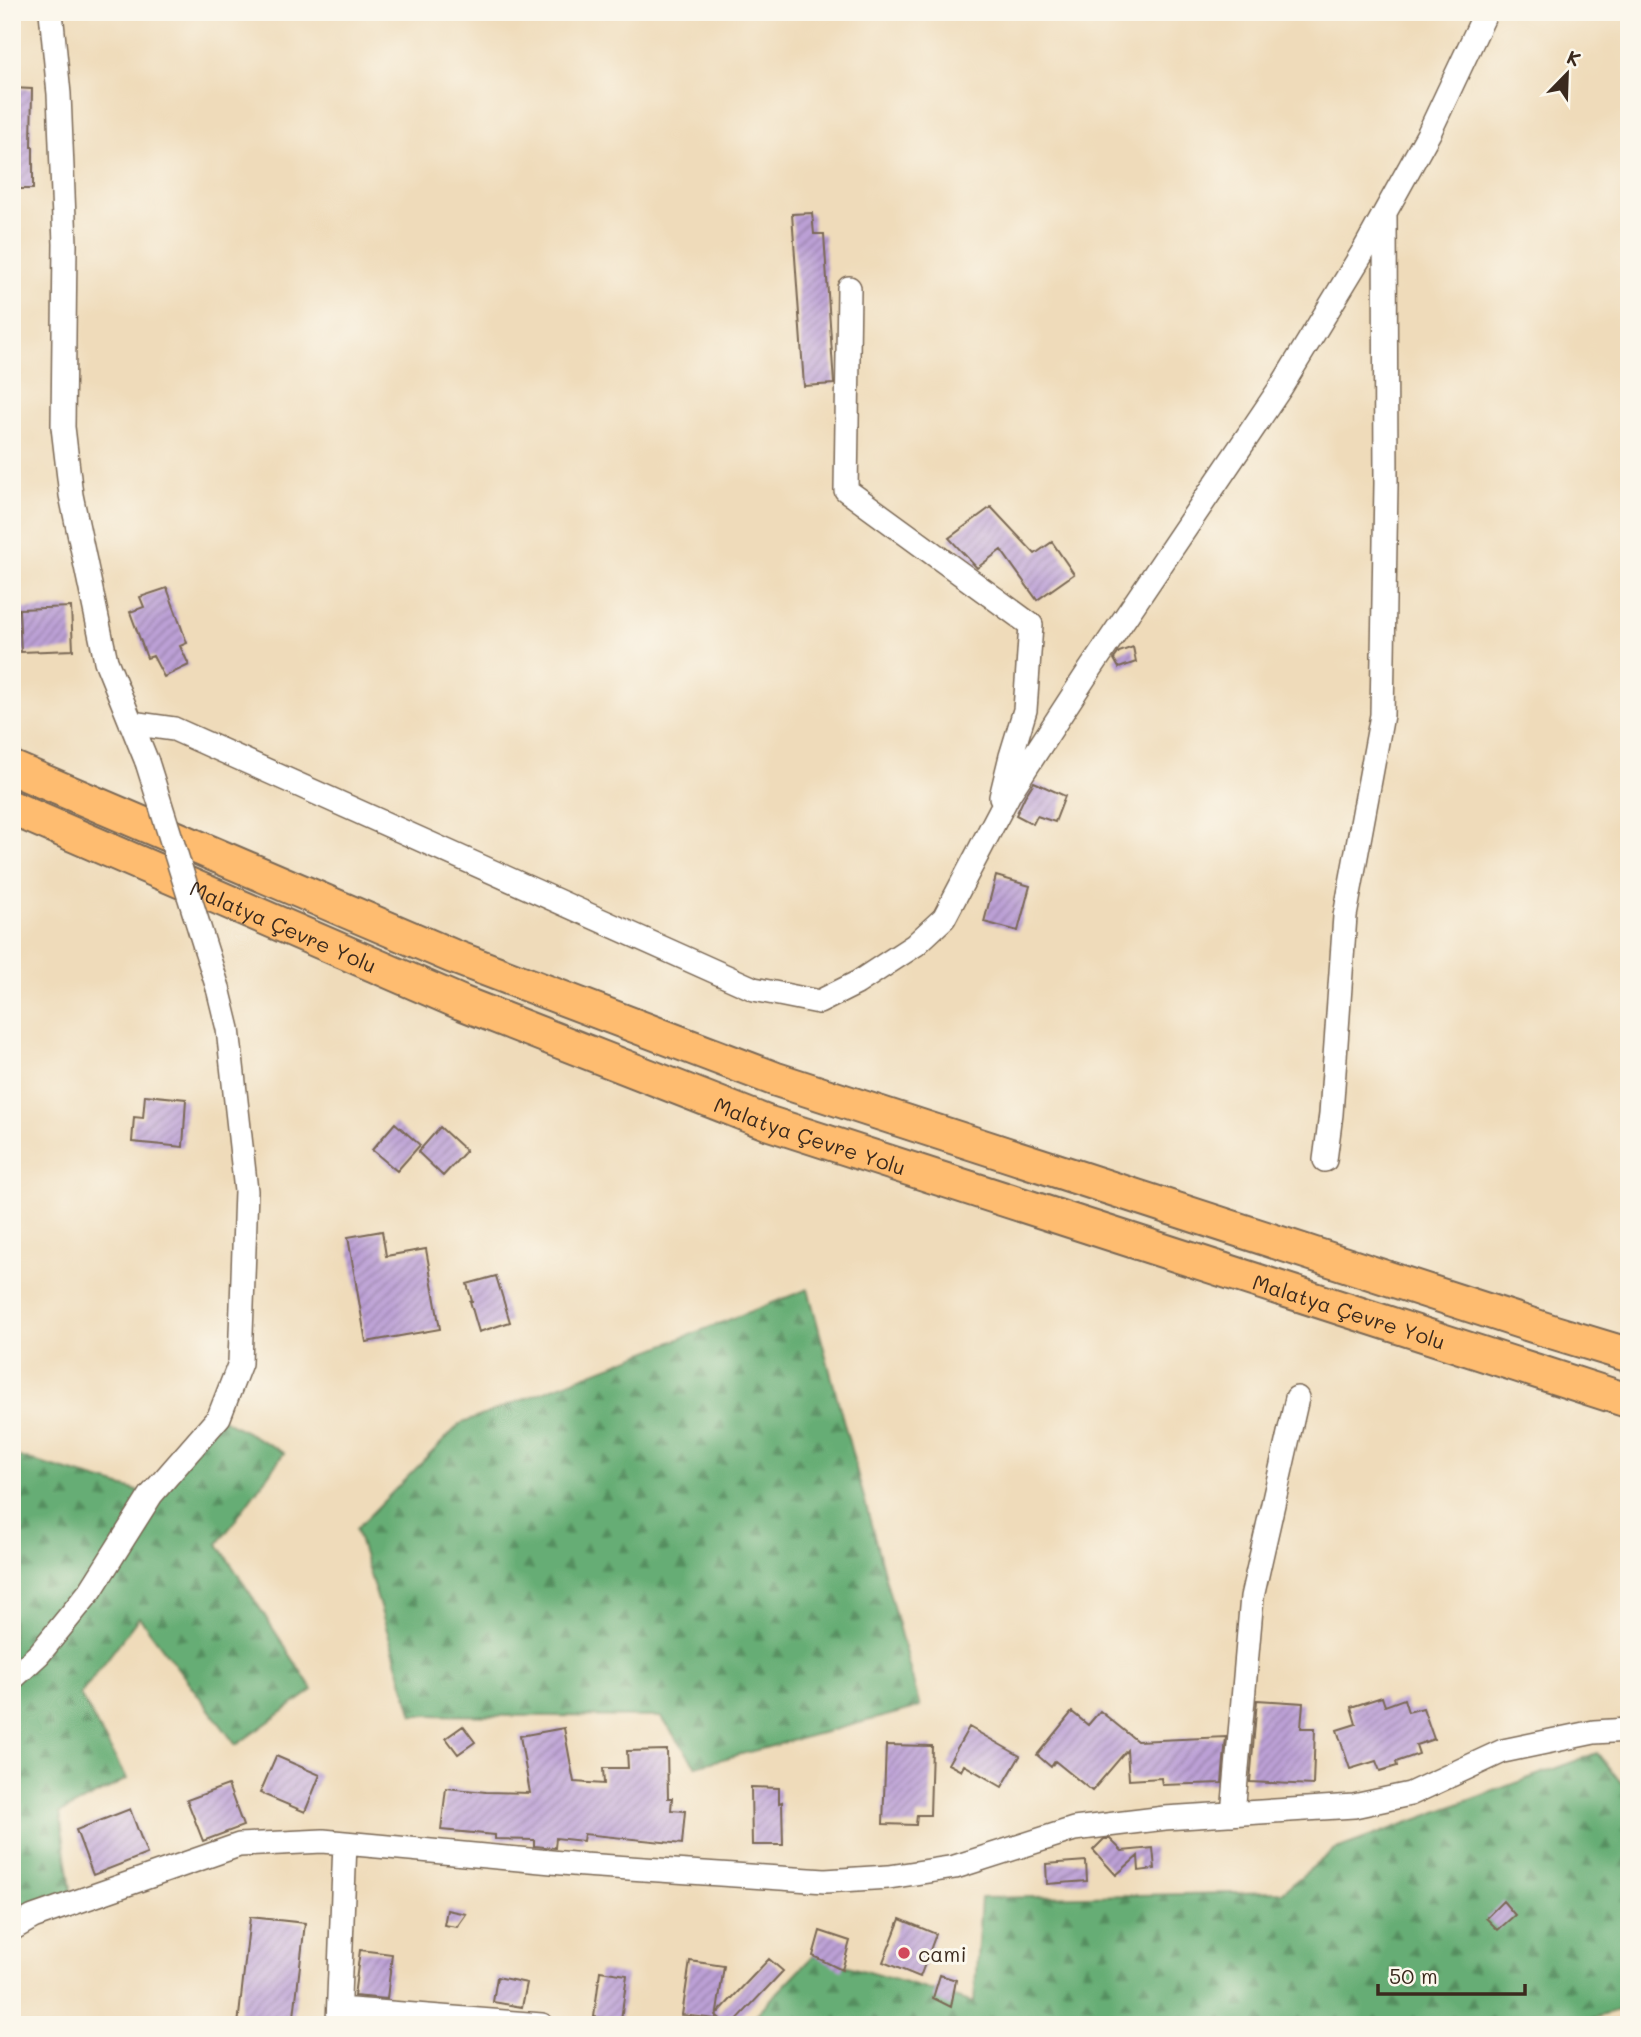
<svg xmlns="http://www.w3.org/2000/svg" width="1641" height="2037" font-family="Mali,sans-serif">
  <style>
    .forest { fill: url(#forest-firs); stroke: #506c49; stroke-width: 2 }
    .building { fill: url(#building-hatch) }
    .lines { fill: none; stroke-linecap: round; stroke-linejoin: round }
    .minor-casing { stroke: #7a6855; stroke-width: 26 }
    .highway-casing { stroke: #7a6855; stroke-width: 37 }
    .minor { stroke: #fff; stroke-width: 23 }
    .highway { stroke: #febc70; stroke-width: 33 }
    .minor-bridge-casing { stroke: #7a6855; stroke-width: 26; stroke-linecap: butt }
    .minor-bridge { stroke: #fff; stroke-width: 23 }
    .poi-dot { fill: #d1495b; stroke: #fbf7ec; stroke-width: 2.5 }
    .labels { text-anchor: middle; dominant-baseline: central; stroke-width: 6; stroke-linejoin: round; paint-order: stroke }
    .street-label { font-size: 21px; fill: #3b2a1e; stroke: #fbf7ec }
    .poi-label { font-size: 21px; fill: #3b2a1e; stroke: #fbf7ec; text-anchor: start }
  </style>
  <defs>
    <pattern id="forest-firs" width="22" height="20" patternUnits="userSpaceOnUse" patternTransform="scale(1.75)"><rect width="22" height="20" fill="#66ad74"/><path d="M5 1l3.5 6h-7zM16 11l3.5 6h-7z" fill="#558d5f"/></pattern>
    <pattern id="building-hatch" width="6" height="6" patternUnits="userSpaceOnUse" patternTransform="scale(1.75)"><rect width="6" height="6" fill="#bca0d6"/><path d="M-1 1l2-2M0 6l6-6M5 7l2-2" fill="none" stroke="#9a83ad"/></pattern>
  </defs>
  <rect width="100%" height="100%" fill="#fbf7ec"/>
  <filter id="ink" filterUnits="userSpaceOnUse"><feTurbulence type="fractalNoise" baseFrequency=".0143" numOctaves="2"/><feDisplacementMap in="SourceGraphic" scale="14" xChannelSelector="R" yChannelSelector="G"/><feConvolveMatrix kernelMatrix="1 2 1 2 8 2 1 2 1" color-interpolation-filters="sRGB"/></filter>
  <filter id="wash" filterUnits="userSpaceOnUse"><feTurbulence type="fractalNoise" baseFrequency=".00686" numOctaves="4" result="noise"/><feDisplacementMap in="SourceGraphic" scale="28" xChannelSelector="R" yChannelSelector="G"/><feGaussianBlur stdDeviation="1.57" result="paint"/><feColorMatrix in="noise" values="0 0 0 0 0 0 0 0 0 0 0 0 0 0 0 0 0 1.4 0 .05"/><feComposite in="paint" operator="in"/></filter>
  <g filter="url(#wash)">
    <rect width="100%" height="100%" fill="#efdbba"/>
    <!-- forest -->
    <path class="forest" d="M808,1289L920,1707L696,1766L661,1717L413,1715L356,1529L460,1424Z
      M219,1417L284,1453L218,1544L313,1690L236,1745L139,1617L80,1695L127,1779L60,1813L73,1903L12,1934V1455L152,1495Z
      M1597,1753L1629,1792V2008L1569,2025H746L813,1956L974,2003L981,1898L1282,1892L1334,1850Z"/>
    <g id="blocks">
      <!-- building -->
      <path class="building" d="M12,88L32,89L31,147H33V189H12Z
        M812,213L814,234H824L834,384L804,386L792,214Z
        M991,507L1035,554L1052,542L1074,574L1037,600L1001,550L977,568L949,538Z
        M167,588L187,643L180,646L189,665L164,677L153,656L147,658L130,612L144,607L140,597Z
        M71,607L73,650L21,652L19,609Z
        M1133,647L1136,662L1119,668L1114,659L1119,652Z
        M1034,782L1065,796L1055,822L1037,816L1033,824L1016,815L1025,796Z
        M996,876L1030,886L1018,931L984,922Z
        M145,1095L186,1099L183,1147L132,1142L134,1117L143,1118Z
        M395,1123L420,1145L397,1171L372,1150Z
        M440,1127L466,1151L443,1176L418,1152Z
        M382,1231L386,1256L426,1249L440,1329L366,1342L348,1237Z
        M496,1276L510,1322L479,1332L470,1301H472L467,1284Z
        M1382,1697L1385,1706L1404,1699L1408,1712L1423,1708L1434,1739L1416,1745L1419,1754L1396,1762L1397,1766L1380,1771L1376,1761L1350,1769L1337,1730L1356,1724L1351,1707Z
        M1257,1700L1303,1703L1301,1728H1315L1313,1785L1250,1782Z
        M1100,1711L1137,1741L1226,1737L1222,1783L1162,1785L1161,1778L1129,1780L1127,1750L1092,1791L1055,1761L1051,1767L1037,1755L1072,1712L1088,1725Z
        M463,1726L475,1742L458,1754L446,1738Z
        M969,1727L1020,1756L1002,1787L964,1765L961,1771L948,1764Z
        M564,1728L574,1782L604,1784L603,1768H628L627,1751L667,1750L668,1798H672L671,1810L685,1811L682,1844L584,1834L583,1841L556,1838L555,1848L534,1846V1840L495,1839V1835L441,1830L446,1788L486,1792L530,1793L520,1736Z
        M886,1745L932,1746L930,1815H917L916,1825L883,1824Z
        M276,1756L320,1775L305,1812L260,1793Z
        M228,1785L243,1826L203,1841L187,1800Z
        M751,1787L779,1788V1803L782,1802L783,1845H752Z
        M130,1809L147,1854L93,1875L76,1830Z
        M1104,1839H1110L1122,1851L1153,1848L1155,1869L1139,1871L1138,1856L1116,1875L1093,1850Z
        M1086,1861L1087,1881L1047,1884L1046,1864Z
        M1503,1901L1515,1915L1498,1930L1486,1918Z
        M447,1910L466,1914L457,1927L444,1925Z
        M250,1917L305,1923L293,2025H238Z
        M900,1919L936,1934L920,1977L883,1962Z
        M820,1931L850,1941L842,1970L813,1956Z
        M360,1950L392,1954L387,1999L354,1996Z
        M769,1959L783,1971L732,2025H727L716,2015Z
        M690,1961L724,1966L716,2019L682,2015Z
        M600,1971L627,1975L621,2020L594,2017Z
        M940,1975L956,1980L951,2007L933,1998Z
        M497,1977L527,1983L522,2007L493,2002Z"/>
    </g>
  </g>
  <g filter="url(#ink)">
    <use href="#blocks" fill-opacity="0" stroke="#7a6855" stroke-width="2"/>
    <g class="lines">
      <!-- minor casing -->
      <g class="minor-casing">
        <path id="minor" d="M51,12L59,94L65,244L63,427L71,495L106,661L147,762
          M849,288L846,490L1031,625L1025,710L1011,756L1001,797
          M131,723L174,729L754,989L819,1002L857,983L915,945L944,918L1009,794L1085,677L1281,387L1363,252L1429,133L1486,12
          M1325,1160L1331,1114L1345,916L1382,715L1386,484L1385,216
          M12,1679L39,1654L91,1590L151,1495L219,1417L240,1363L246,1191L228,1029L218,988
          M1233,1814L1252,1597L1297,1398
          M12,1929L33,1917L239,1845L323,1841L584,1865L825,1881L889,1877L955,1867L1074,1829L1165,1818L1354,1806L1410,1794L1503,1751L1594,1732L1629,1730
          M339,2009L542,2025
          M338,2022L345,1843"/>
      </g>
      <!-- highway casing -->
      <g class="highway-casing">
        <g id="highway">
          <path d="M12,768L452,956L775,1079L1553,1332L1629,1355"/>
          <path id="s1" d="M12,808L462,1003L768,1123L1629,1401"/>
        </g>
      </g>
      <!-- minor -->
      <use href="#minor" class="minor"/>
      <!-- highway -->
      <use href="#highway" class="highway"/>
      <!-- minor-bridge casing -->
      <g class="minor-bridge-casing">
        <path id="minor-bridge" d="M147,762L218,988"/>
      </g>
      <!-- minor-bridge -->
      <use href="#minor-bridge" class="minor-bridge"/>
    </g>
  </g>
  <!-- markers -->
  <circle class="poi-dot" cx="904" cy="1953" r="7"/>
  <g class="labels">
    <!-- street labels -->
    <g class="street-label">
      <text stroke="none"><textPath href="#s1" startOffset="296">Malatya Çevre Yolu</textPath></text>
      <text stroke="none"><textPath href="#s1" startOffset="863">Malatya Çevre Yolu</textPath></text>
      <text stroke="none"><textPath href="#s1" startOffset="1430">Malatya Çevre Yolu</textPath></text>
    </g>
    <!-- poi labels -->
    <g class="poi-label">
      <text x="918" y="1953">cami</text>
    </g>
  </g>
  <!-- margin -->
  <rect width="1641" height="2037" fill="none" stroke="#fbf7ec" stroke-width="42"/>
  <!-- north arrow -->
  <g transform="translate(1567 74) rotate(23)" stroke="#fbf7ec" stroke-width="5" paint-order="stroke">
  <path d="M0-5L12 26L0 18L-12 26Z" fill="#3b2a1e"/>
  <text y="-10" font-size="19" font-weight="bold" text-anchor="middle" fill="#3b2a1e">K</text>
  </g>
  <!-- scale -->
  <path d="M1378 1984v10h147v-10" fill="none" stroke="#3b2a1e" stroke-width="3.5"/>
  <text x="1389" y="1984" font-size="21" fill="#3b2a1e" stroke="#fbf7ec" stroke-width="5" paint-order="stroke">50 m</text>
</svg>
